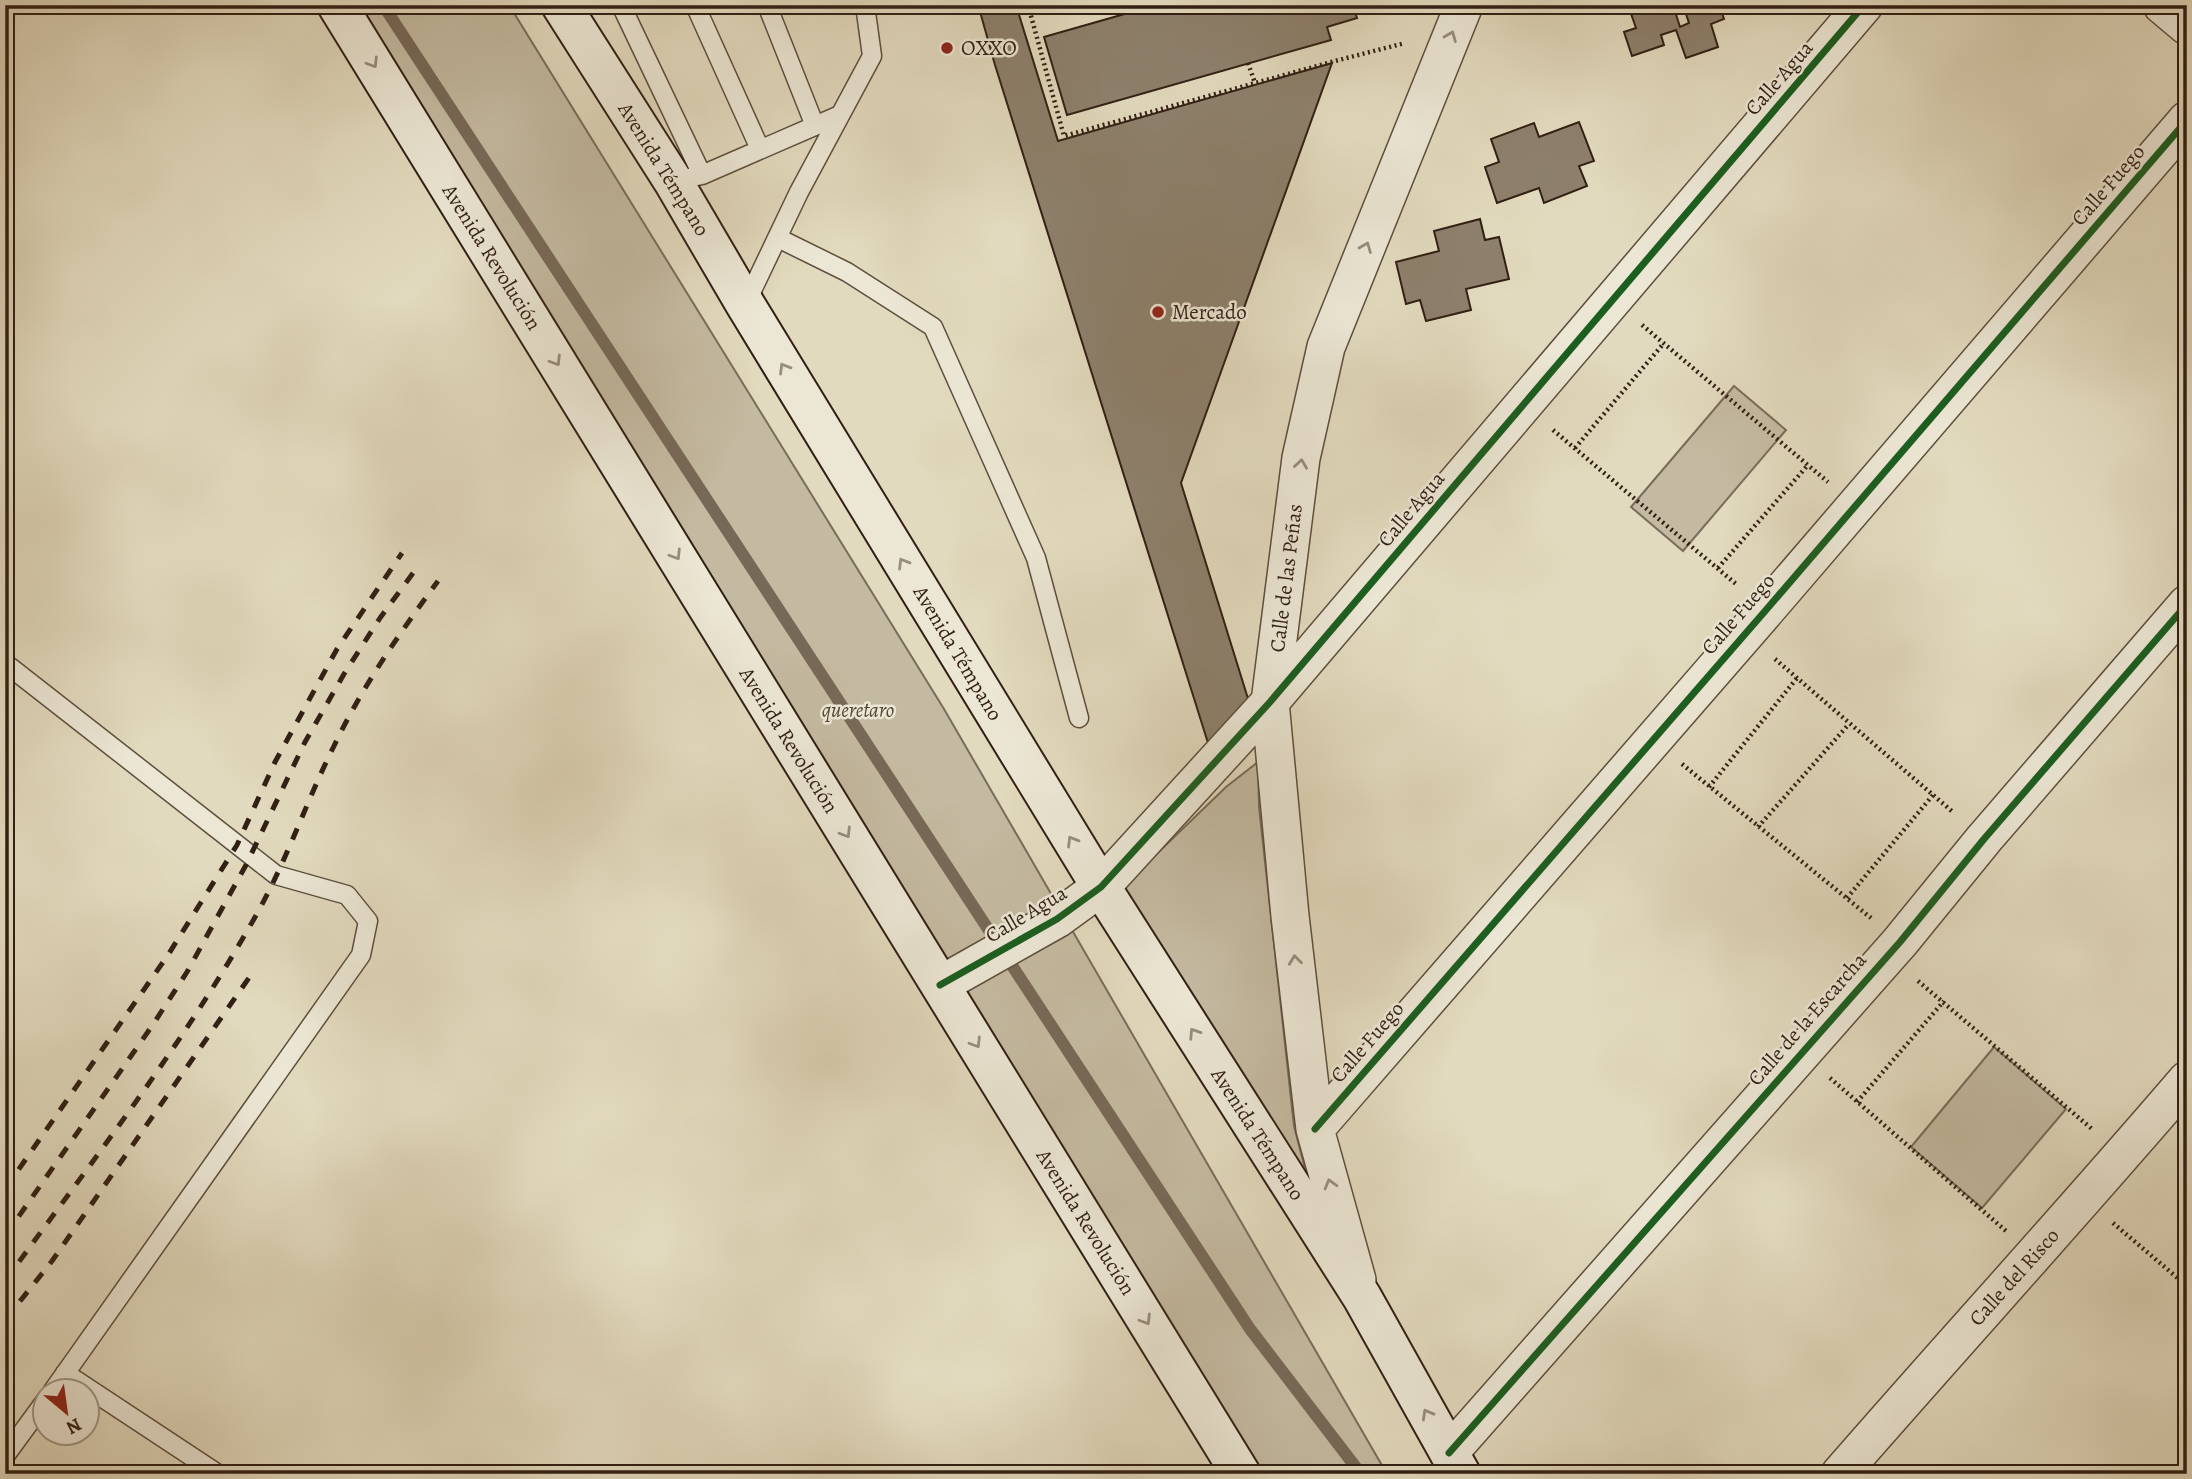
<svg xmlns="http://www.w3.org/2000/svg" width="2192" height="1479" font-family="Alegreya,serif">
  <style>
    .green { fill: #c4baa1; stroke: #7a6c5a; stroke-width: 2 }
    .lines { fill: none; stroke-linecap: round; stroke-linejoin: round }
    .stream { stroke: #776957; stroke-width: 12 }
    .building { fill: #8d806c; stroke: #311f14; stroke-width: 2 }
    .service-casing { stroke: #5d4e3e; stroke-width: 21 }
    .minor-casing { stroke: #5d4e3e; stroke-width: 40 }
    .secondary-casing { stroke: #311f14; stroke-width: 42 }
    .path { stroke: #311f14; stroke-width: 4.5; stroke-dasharray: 2 3.5; stroke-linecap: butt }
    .service { stroke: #ece7d5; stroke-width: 18 }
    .minor { stroke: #ece7d5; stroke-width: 37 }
    .secondary { stroke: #ece7d5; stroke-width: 38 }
    .rail { stroke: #311f14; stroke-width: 5; stroke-dasharray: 12 12; stroke-linecap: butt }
    .cycleway-casing { stroke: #ece7d5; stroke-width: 11 }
    .cycleway { stroke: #1b5e20; stroke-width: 7 }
    .oneway { stroke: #988d7e }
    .poi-dot { fill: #8f2418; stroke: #ece7d5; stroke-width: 2.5 }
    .labels { text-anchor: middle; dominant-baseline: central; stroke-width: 5; stroke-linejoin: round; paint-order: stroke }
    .poi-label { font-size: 21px; fill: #311f14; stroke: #ece7d5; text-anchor: start }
    .street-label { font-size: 21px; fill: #311f14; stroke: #ece7d5 }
    .park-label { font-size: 21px; font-style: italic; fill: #564637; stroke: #ece7d5 }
  </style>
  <rect width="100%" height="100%" fill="#e2dabe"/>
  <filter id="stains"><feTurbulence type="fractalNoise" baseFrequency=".00286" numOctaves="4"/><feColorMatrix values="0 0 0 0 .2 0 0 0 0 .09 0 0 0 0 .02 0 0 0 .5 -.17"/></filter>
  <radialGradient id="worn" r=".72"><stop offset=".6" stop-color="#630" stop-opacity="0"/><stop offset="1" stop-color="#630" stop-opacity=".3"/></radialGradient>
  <!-- green -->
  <path class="green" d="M319,5H509L944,709L1387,1474H1256Z
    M1734,386L1786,430L1683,551L1631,507Z
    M1258,762L1259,807L1294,1126L1316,1211L1112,897L1226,787Z
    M1994,1047L2066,1109L1982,1208L1911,1147Z"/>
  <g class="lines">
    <!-- stream -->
    <path class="stream" d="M383,5L1250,1329L1361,1474"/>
  </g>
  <!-- building -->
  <path class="building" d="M991,5H1016L1058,141L1332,63L1181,483L1254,718L1214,762L995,65L979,8Z
    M1156,5H1353L1357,18L1327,27L1331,40L1067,115L1044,37Z
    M1628,5H1673L1680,27L1689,23L1683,5H1719L1724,19L1711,24L1718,47L1686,58L1676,30L1661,35L1664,45L1632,56L1624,32L1636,28Z
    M1579,122L1594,161L1579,166L1587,186L1544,203L1539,188L1497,203L1485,167L1499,162L1491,139L1534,123L1539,137Z
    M1480,219L1485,240L1499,237L1509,279L1466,289L1471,310L1426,321L1420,300L1406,304L1396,262L1439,251L1434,231Z"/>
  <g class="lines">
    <!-- service casing -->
    <g class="service-casing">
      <path id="service" d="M621,5L702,175
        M695,5L760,149
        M767,5L815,126
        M692,177L702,175L840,115
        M778,238L847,272L933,327L1036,558L1079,718
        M746,303L799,192L872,56L865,5
        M5,663L276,875L347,895L368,921L361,955L52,1392
        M65,1373L218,1474
        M5,1456L46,1400"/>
    </g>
    <!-- minor casing -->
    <g class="minor-casing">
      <path id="minor" d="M2162,5L2187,26
        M940,985L1057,919L1101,887L1270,702L1864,5
        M1315,1129L1766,610L2187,120
        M1357,1280L1315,1129L1290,916L1270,702L1301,458L1326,347L1464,5
        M1449,1453L1900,942L1984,839L2187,604
        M1840,1474C1955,1342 2073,1213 2187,1080"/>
    </g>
    <!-- secondary casing -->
    <g class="secondary-casing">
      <path id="secondary" d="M337,5L1241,1474
        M561,5L673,181L745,304L1101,887L1362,1297L1461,1474"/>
    </g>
    <!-- path -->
    <path class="path" d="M1028,5L1064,136L1335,61L1405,43
      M1248,63L1255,83
      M1642,325L1828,482
      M1553,430L1736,584
      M1575,448L1664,343
      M1718,568L1808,465
      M1775,659L1954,813
      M1682,764L1871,918
      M1709,787L1797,678
      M1758,827L1849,724
      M1847,898L1933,795
      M1918,981L2092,1129
      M1830,1078L2006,1231
      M1857,1102L1944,1001
      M2113,1223L2187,1286"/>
    <!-- service -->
    <use href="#service" class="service"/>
    <!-- minor -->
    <use href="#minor" class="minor"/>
    <!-- secondary -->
    <use href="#secondary" class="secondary"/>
    <!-- rail -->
    <path class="rail" d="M5,1189L168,955L237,845L275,762L337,649L402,553
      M5,1236L152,1026L187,972L246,865L305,742L344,674L380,618L419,565
      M5,1281C93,1160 186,1041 259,910C288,857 307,800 334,746C362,687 399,634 438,581
      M5,1320L52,1261L253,972"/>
    <!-- cycleway casing -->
    <g class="cycleway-casing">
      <path id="cycleway" d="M940,985L1057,919L1101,887L1270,702L1864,5
        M1315,1129L1766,610L2187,120
        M1449,1453L1900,942L1984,839L2187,604"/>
    </g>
    <!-- cycleway -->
    <use href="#cycleway" class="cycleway"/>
  </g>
  <!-- one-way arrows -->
  <defs><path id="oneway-chevron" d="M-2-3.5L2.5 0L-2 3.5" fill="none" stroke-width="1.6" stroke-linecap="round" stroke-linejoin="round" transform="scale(1.75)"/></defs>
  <g class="oneway">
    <use href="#oneway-chevron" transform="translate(1451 36) rotate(-68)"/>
    <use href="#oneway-chevron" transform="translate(373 63) rotate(58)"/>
    <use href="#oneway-chevron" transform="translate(1366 247) rotate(-68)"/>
    <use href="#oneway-chevron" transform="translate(556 361) rotate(58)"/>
    <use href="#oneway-chevron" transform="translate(784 368) rotate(-121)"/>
    <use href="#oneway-chevron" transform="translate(1301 464) rotate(-82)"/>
    <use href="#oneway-chevron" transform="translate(676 555) rotate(58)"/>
    <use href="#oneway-chevron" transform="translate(903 563) rotate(-121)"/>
    <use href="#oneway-chevron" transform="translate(846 833) rotate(58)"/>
    <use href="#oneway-chevron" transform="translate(1072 841) rotate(-121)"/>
    <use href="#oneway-chevron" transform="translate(1295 960) rotate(-97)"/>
    <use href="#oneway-chevron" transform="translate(1194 1033) rotate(-123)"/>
    <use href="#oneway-chevron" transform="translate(976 1043) rotate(58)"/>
    <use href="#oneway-chevron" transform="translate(1330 1184) rotate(-106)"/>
    <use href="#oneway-chevron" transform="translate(1146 1320) rotate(58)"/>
    <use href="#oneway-chevron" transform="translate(1427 1414) rotate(-119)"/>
  </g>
  <!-- markers -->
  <g class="poi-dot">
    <circle cx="947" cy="48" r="7"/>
    <circle cx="1158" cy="312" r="7"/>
  </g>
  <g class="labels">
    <!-- poi labels -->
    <g class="poi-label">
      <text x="961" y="48">OXXO</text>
      <text x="1172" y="312">Mercado</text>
    </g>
    <!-- street labels -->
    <g class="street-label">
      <text transform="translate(1779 78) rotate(-49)">Calle Agua</text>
      <text transform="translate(664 169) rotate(58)">Avenida Témpano</text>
      <text transform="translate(2108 185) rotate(-49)">Calle Fuego</text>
      <text transform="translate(492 257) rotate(58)">Avenida Revolución</text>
      <text transform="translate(1411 509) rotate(-50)">Calle Agua</text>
      <text transform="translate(1286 578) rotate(-83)">Calle de las Peñas</text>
      <text transform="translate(1738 614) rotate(-49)">Calle Fuego</text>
      <text transform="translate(958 653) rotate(59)">Avenida Témpano</text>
      <text transform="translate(789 740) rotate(58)">Avenida Revolución</text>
      <text transform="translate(1026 914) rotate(-31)">Calle Agua</text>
      <text transform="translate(1807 1019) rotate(-49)">Calle de la Escarcha</text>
      <text transform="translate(1367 1042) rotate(-49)">Calle Fuego</text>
      <text transform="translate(1258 1134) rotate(57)">Avenida Témpano</text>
      <text transform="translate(1086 1222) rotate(58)">Avenida Revolución</text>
      <text transform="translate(2014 1277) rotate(-48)">Calle del Risco</text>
    </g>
    <!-- park labels -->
    <g class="park-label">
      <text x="858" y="710">queretaro</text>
    </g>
  </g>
  <!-- margin -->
  <rect width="2192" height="1479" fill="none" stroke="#e2dabe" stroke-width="28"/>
  <rect x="7" y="7" width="2178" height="1465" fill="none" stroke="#311f14" stroke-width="3.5"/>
  <rect x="14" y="14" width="2164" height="1451" fill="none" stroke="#311f14" stroke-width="2"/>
  <!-- north arrow -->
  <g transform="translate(66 1412) rotate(151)"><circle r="33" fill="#ece7d5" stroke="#a19788" stroke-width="2"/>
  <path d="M0-5L12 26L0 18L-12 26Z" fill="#8f2418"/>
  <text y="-10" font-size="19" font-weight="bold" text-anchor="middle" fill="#311f14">N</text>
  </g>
  <rect width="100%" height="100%" filter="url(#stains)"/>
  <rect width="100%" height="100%" fill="url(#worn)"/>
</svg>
